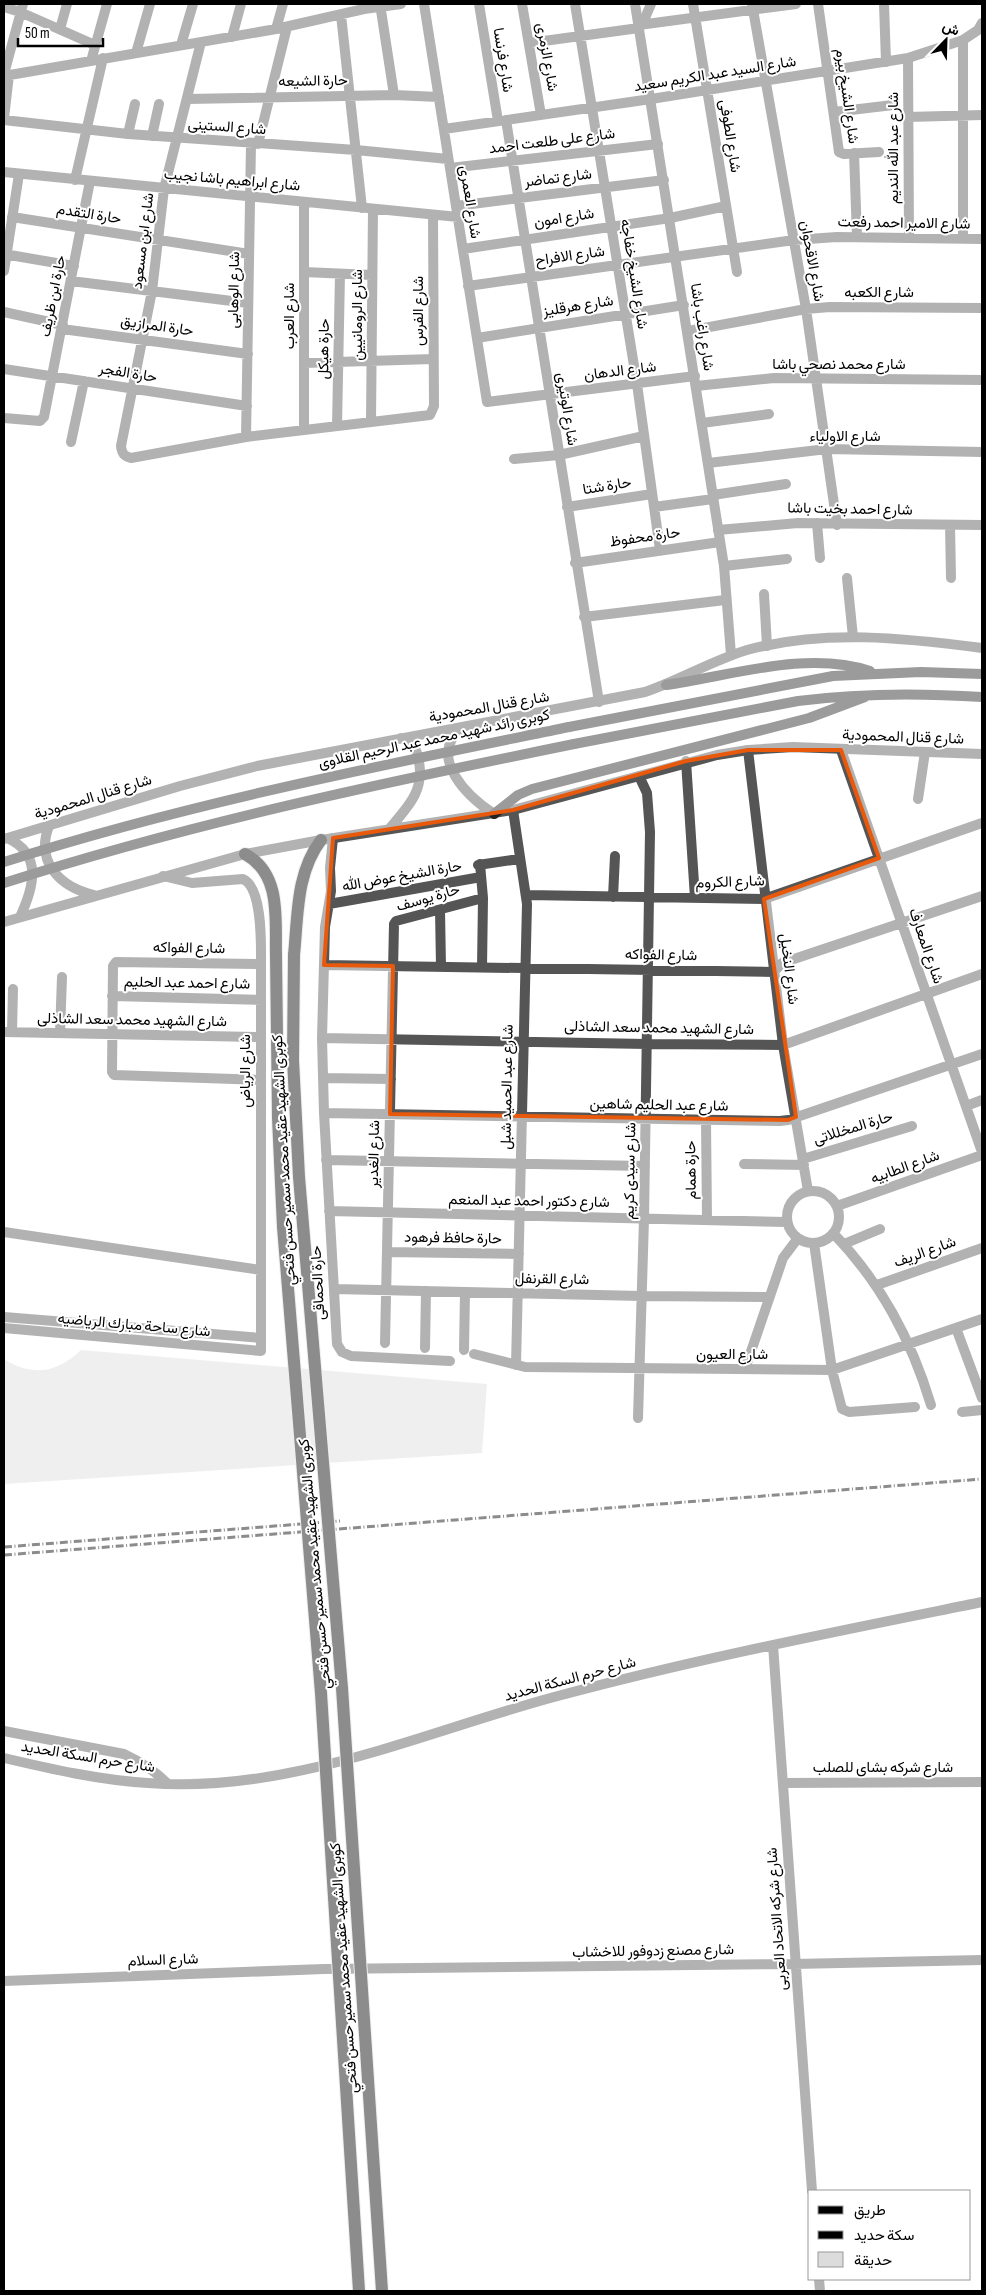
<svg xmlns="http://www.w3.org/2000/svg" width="986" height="2295" font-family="'Sofia Sans Condensed',Vazirmatn,sans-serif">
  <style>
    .green { fill: #dcdcdc }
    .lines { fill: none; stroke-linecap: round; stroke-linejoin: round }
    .primary-casing { stroke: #dbdbdb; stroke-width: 14 }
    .minor { stroke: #555; stroke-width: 10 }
    .tertiary { stroke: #555; stroke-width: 10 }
    .secondary { stroke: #222; stroke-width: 10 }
    .primary { stroke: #000; stroke-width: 12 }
    .rail { stroke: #000; stroke-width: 3; stroke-dasharray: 8 2.5 1 2.5; stroke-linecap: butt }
    .primary-bridge-casing { stroke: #dbdbdb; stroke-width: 14; stroke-linecap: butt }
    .secondary-bridge { stroke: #222; stroke-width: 10 }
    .primary-bridge { stroke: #000; stroke-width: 12 }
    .marked { fill: none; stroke: #e8590c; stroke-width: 4; stroke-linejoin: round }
    .labels { text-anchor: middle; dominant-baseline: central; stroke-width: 4; stroke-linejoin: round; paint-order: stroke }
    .street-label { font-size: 15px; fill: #000; stroke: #fff }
  </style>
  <rect width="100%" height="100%" fill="#fff"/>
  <!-- green -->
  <path class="green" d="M81,1350L487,1384L482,1453L4,1484V1359C33,1377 57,1373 81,1350Z"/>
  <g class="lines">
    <!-- primary casing -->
    <g class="primary-casing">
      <path id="primary" d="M245,854C282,874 275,920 276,955
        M294,955C298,915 296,873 321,840"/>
    </g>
    <!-- minor -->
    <path class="minor" d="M380,4L394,95
      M424,4L487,402L695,376
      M479,4L498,121
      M522,4L541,115
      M575,4L637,384L660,550
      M693,4L737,272
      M752,4L806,309L837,525
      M818,4L839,152L844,154L879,152
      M884,4L886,62
      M4,7L20,12L95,45
      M341,15L362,208
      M639,25L796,4
      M642,25L651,4
      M60,29L67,4
      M276,29L283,4
      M232,37L241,4
      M963,40V239
      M201,42L164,189L152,291L121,446C122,454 124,456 131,458L246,437L430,415L434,406L433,215
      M529,43L639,28
      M181,45L193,4
      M136,53L150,4
      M908,58L909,238
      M91,61L107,4
      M4,74L23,4
      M4,76L276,29L364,9L401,4
      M187,99L394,95L439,97
      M834,112L893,105
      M908,117L982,115
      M4,118L9,75
      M4,120L128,134L356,150L448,159
      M506,120L599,702
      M444,129L651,99L908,58L963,40L978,30L982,23
      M128,134L135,104
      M152,136L159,104
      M258,144L287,27
      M854,153L857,237
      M450,168L658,144
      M4,172L458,217
      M75,180L103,58
      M304,202V430
      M456,206L664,180
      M12,217L249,254
      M463,249L670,218L726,206
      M4,254L74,266
      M4,271L19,174
      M304,272L372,275
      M71,281L248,303
      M468,286L794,240L837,237L982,239
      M4,312L63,325
      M62,329L248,354
      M688,331L806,309L830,307L982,308
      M477,338L684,305
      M304,363L433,359
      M4,369L247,406
      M696,386L774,378L982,380
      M4,418L40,421L44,417L90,181
      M371,421L373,209
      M702,423L769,414
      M337,426L340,274
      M246,437L251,144
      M71,442L84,381
      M514,459L559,455L644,436
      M708,463L827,449L982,452
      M713,495L786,484
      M567,507L652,494
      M654,507L713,499
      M817,523L820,558
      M950,525L951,578
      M718,530L798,523L982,525
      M575,563L720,542
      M724,566L787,559
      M847,578L853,637
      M764,594L767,646
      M584,617L725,600
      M748,750L783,1045L808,1191
      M841,750L982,1152
      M686,761L695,898
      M918,799L925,752
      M513,810L527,904L516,1365
      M333,838L330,868L331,891L325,927L322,1038L324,1113L337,1344L342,1352L351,1356L450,1361
      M480,864L483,898L482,968
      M478,865L519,859
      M527,895L764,899L982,823
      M613,897L615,856
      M329,904L481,877
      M440,910L441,967
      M324,965L774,972L782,963L982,896
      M112,996L261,1000
      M4,1032L260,1037
      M12,1032L13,989
      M60,1033L62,977
      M322,1038L647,1044L783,1045L982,974
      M323,1078L391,1079
      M260,1080L114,1075L112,1072L113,966L116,962L261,964
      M966,1106L982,1100
      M324,1113L780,1121L788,1120L982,1054
      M706,1121L707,1220
      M803,1159L912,1126
      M326,1160L645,1166
      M744,1164L804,1165
      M787 1217a26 26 0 1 1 52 0a26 26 0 1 1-52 0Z
      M837,1206L982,1155
      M329,1211L787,1222
      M4,1232L261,1270
      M833,1233C881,1283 911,1339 931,1405
      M814,1243L832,1370L842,1409L849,1412L915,1407
      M844,1244L880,1229
      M387,1252L519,1254
      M877,1285L982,1248
      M334,1289L642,1296L769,1297
      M4,1317L261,1338
      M4,1328L261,1351V964C261,945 263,888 243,879L192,883L163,876
      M956,1328L982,1398
      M385,1343L394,924L396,921L483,898
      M425,1348L426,1291
      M464,1350L465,1292
      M474,1354L525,1367L832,1370L982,1319
      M745,1369L783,1258L798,1238
      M962,1412L982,1410
      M638,1418L644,1219L650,832L647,793L639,776
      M773,1645L812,2191
      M4,1731L124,1754C141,1762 154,1770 167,1783
      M4,1758C51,1769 99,1780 148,1783C289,1794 421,1733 554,1697C695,1659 839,1631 982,1602
      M784,1783L982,1782
      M4,1981L324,1969L794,1964L982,1960
      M819,2279L820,2291"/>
    <!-- tertiary -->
    <path class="tertiary" d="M635,4L724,566L731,655
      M461,728C427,758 468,797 494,814
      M49,826C35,862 60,887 94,895
      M389,829C409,806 426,789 418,757C416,747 411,741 401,738
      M7,838C43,854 34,887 20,917
      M4,839L180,786L257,766L645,692C680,680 711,661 747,650C824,629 905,638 982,648
      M4,922L245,854L321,840L513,810L717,755L748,750L793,747L982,754"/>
    <!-- secondary -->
    <path class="secondary" d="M666,685C730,676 807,650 870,671
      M569,727L833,676L921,672L982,674
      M574,744L798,701C859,693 921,693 982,697
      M494,814L518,795L532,789L809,718L865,697"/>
    <!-- primary -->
    <use href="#primary" class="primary"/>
    <!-- rail -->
    <path class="rail" d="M4,1547L340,1521
      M4,1555L982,1479"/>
    <!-- primary-bridge casing -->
    <g class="primary-bridge-casing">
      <path id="primary-bridge" d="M276,955L278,1118L283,1227L321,1693L359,2291
        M294,955L293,1060L299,1177L342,1688L382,2291"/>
    </g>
    <!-- secondary-bridge -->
    <path class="secondary-bridge" d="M4,862C189,803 379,766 569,727
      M4,883C191,823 382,783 574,744"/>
    <!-- primary-bridge -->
    <use href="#primary-bridge" class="primary-bridge"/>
  </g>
  <!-- marked area -->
  <path d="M0 0H986V2295H0ZM748,750H841L879,858L764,899L796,1117L788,1120L390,1114L393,966L324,965L333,838L513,810L686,761Z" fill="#fff" fill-opacity=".55" fill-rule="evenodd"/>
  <path class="marked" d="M748,750H841L879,858L764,899L796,1117L788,1120L390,1114L393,966L324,965L333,838L513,810L686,761Z"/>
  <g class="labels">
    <!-- street labels -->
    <g class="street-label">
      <text transform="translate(547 57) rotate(80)">شارع الزمرى</text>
      <text transform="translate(503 60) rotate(81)">شارع فرنسا</text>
      <text transform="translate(715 74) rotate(-9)">شارع السيد عبد الكريم سعيد</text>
      <text transform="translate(313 81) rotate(-1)">حارة الشيعه</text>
      <text transform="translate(847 96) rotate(82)">شارع الشيخ بيرم</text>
      <text transform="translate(227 127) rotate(4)">شارع الستينى</text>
      <text transform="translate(730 136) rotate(81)">شارع الطوفى</text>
      <text transform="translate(552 141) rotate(-7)">شارع على طلعت احمد</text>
      <text transform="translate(893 148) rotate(-90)">شارع عبد الله النديم</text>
      <text transform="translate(558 178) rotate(-7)">شارع تماضر</text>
      <text transform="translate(232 180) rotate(5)">شارع ابراهيم باشا نجيب</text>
      <text transform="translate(470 202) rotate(81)">شارع العمرى</text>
      <text transform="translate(89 214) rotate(9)">حارة التقدم</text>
      <text transform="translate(564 218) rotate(-9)">شارع امون</text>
      <text transform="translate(904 223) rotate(1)">شارع الامير احمد رفعت</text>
      <text transform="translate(143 241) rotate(-83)">شارع ابن مسعود</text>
      <text transform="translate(570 256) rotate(-8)">شارع الافراح</text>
      <text transform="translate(812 261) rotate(80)">شارع الاقحوان</text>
      <text transform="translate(634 274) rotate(81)">شارع الشيخ خفاجه</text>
      <text transform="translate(234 290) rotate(-89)">شارع الوهابى</text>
      <text x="879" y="292">شارع الكعبه</text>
      <text transform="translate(53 296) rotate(-79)">حارة ابن ظريف</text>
      <text transform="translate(578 306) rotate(-9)">شارع هرقليز</text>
      <text transform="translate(418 311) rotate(-90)">شارع الفرس</text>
      <text transform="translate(357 315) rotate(-90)">شارع الرومانيين</text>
      <text transform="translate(289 316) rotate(-90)">شارع العرب</text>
      <text transform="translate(157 326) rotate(8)">حارة المرازيق</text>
      <text transform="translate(702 327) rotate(81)">شارع راغب باشا</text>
      <text transform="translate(324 349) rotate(-89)">حارة هيكل</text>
      <text x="839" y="364">شارع محمد نصحي باشا</text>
      <text transform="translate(620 371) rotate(-7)">شارع الدهان</text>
      <text transform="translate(128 373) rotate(9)">حارة الفجر</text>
      <text transform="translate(567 409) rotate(81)">شارع الوتيرى</text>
      <text x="845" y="436">شارع الاولياء</text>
      <text transform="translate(607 486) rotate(-9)">حارة شتا</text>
      <text transform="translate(850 509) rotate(1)">شارع احمد بخيت باشا</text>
      <text transform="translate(645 537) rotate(-8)">حارة محفوظ</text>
      <text transform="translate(489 707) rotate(-10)">شارع قنال المحمودية</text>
      <text transform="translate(903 737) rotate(2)">شارع قنال المحمودية</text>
      <text transform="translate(434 739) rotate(-12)">كوبرى رائد شهيد محمد عبد الرحيم القلاوى</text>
      <text transform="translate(93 797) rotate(-17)">شارع قنال المحمودية</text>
      <text transform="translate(402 876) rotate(-10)">حارة الشيخ عوض الله</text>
      <text transform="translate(730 882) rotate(-2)">شارع الكروم</text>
      <text transform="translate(428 898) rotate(-16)">حارة يوسف</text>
      <text transform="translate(926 946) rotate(71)">شارع المعارف</text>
      <text transform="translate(189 948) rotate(1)">شارع الفواكه</text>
      <text transform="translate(661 955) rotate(1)">شارع الفواكه</text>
      <text transform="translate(789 969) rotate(83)">شارع النخيل</text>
      <text transform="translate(187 983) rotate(1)">شارع احمد عبد الحليم</text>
      <text transform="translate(132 1020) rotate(1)">شارع الشهيد محمد سعد الشاذلى</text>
      <text transform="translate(659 1028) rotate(1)">شارع الشهيد محمد سعد الشاذلى</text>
      <text transform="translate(245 1071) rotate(-90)">شارع الرياض</text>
      <text transform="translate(507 1087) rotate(-89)">شارع عبد الحميد شبل</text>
      <text transform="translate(659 1105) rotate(1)">شارع عبد الحليم شاهين</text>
      <text transform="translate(853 1128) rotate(-17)">حارة المخللاتى</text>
      <text transform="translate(374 1154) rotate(-89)">شارع الغدير</text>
      <text transform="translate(284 1160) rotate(-93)">كوبرى الشهيد عقيد محمد سمير حسن فتحي</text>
      <text transform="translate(905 1167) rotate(-20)">شارع الطابيه</text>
      <text transform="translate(691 1170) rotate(-91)">حارة همام</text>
      <text transform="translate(630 1171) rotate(-89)">شارع سيدى كريم</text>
      <text transform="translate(529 1201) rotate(1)">شارع دكتور احمد عبد المنعم</text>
      <text transform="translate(453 1238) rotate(1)">حارة حافظ فرهود</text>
      <text transform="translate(925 1252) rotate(-20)">شارع الريف</text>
      <text transform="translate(552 1279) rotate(1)">شارع القرنفل</text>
      <text transform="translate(318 1283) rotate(-93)">حارة الحماقى</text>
      <text transform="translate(134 1325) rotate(5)">شارع ساحة مبارك الرياضيه</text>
      <text x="732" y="1354">شارع العيون</text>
      <text transform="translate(315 1564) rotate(-95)">كوبرى الشهيد عقيد محمد سمير حسن فتحي</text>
      <text transform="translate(570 1679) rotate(-15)">شارع حرم السكة الحديد</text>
      <text transform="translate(88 1757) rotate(9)">شارع حرم السكة الحديد</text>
      <text x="883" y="1767">شارع شركه بشاى للصلب</text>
      <text transform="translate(777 1919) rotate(-94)">شارع شركه الاتحاد العربى</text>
      <text transform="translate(653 1951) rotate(-1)">شارع مصنع زدوفور للاخشاب</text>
      <text transform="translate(163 1960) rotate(-2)">شارع السلام</text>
      <text transform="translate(344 1968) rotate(-94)">كوبرى الشهيد عقيد محمد سمير حسن فتحي</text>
    </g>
  </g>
  <!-- border -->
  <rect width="986" height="2295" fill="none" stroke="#000000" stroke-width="10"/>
  <!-- legend -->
  <rect x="808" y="2190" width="162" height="90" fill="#ffffff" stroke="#999999"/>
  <rect x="818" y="2206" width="25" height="8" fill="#000000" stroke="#999999"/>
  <text x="854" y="2215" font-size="15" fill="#000000">طريق</text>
  <rect x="818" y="2231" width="25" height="8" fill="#000000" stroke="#999999"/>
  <text x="854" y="2240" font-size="15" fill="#000000">سكة حديد</text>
  <rect x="818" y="2252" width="25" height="15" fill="#dcdcdc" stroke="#999999"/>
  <text x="854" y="2265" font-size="15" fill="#000000">حديقة</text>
  <!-- north arrow -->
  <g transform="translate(946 40) rotate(23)" stroke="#ffffff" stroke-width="4" paint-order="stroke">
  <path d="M0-4L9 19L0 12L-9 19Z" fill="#000000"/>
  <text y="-8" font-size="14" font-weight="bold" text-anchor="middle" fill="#000000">ش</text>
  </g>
  <!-- scale -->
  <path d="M18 38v8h85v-8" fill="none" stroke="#000000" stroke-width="2.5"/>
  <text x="25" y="38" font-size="15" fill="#000000" stroke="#ffffff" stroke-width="4" paint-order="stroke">50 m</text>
</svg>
